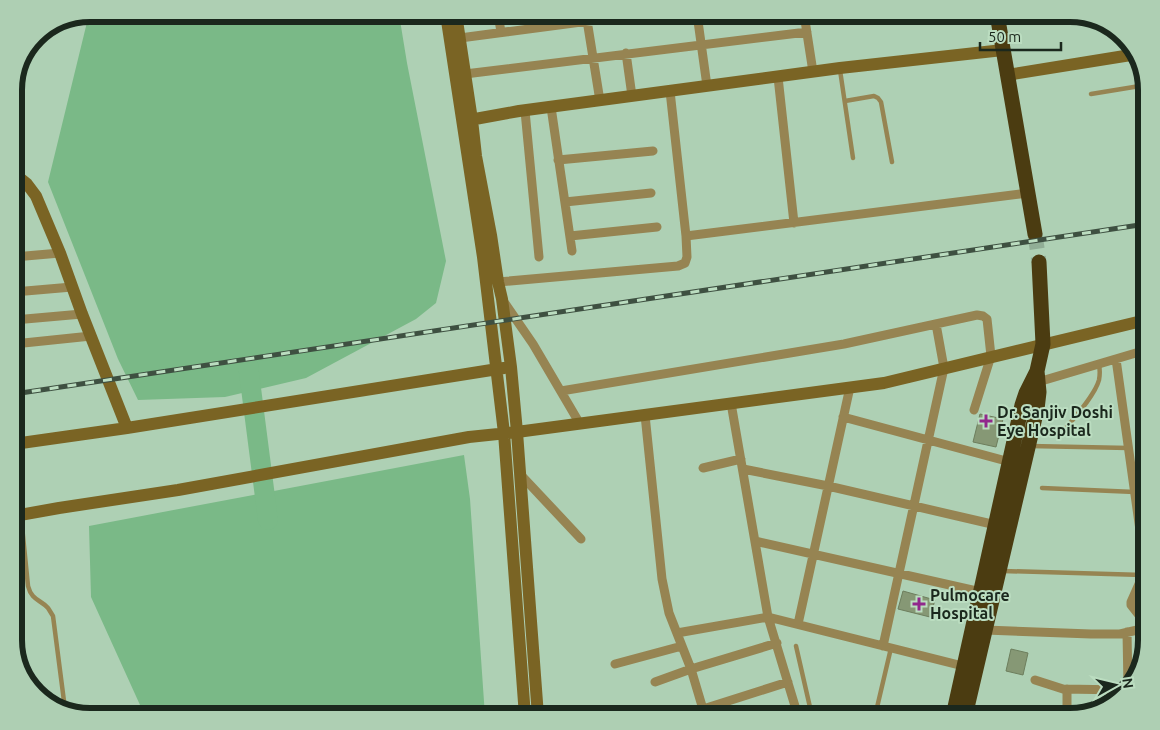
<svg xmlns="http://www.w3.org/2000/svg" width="1160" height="730" font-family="Ubuntu,sans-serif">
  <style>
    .water { fill: #7ab987 }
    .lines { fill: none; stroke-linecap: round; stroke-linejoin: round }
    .river { stroke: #7ab987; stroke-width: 20 }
    .building { fill: #869875; stroke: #6d7e5d }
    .highway-tunnel { stroke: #91ae96; stroke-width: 15; stroke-dasharray: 15 8; stroke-linecap: butt }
    .lane { stroke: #968452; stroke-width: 4.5 }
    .street { stroke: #968452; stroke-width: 9 }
    .secondary { stroke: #7a6424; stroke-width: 12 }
    .highway { stroke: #4b3c11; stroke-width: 15 }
    .rail-casing { stroke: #3e5041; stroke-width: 5 }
    .rail { stroke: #bbddc0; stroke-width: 3; stroke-dasharray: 9; stroke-linecap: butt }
    .poi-dot { fill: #91288c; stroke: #bbddc0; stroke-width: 2 }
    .labels { text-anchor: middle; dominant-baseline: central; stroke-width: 4; stroke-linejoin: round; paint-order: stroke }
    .poi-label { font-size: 16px; font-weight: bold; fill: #1b281d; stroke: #bbddc0; text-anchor: start }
    .rim { fill: none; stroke: #1b281d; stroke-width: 6 }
  </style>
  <rect width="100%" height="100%" fill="#aed0b4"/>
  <!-- water -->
  <path class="water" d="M89,14H399L407,63L446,261L436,303L416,319L306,378L225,397L138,400L118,359L48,182Z
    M464,455L470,499L485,716H145L91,597L89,526Z"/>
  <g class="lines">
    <!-- river -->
    <path class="river" d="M248,365L268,520"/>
  </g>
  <!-- building -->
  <path class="building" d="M980,414L1003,419L996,447L973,442Z
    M903,591L935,600L930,617L898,609Z
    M1011,649L1028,653L1023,675L1006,671Z"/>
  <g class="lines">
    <!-- highway-tunnel -->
    <path class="highway-tunnel" d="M1035,234L1039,262"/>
    <!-- lane -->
    <path class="lane" d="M840,70L853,158
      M1091,94L1146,85
      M845,101L874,96L878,98L881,102L892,162
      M1065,429C1075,417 1095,395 1099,380C1100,375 1100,370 1099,364
      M1030,446L1129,448
      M1042,488L1135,492
      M21,516L28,586C32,601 40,599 48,608C50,611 51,613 53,616L65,709
      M1003,571L1143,575
      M796,646L812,716
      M810,708L840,716
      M875,716L891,648"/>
    <!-- street -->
    <path class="street" d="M498,14L501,32
      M586,14L600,101
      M697,14L707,86
      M804,14L813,72
      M460,38L642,14
      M626,53L632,96
      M465,74L807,32
      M778,77L794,223
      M551,107L572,251
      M525,111L539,257
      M558,160L653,151
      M565,202L651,193
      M570,236L657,227
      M686,236L1028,193
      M14,257L60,253
      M498,282L678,266L685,263L687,257L686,236L670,91
      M14,292L72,287
      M504,302L533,344L580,424
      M14,320L82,314
      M14,344L91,336
      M1116,359L1145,566L1143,575L1131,602V605L1146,624
      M1038,382L1146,350
      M561,391L844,344L977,315L983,316L987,319L991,356L974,410
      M731,403L768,617L798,716
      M645,415L662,579L669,613L691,669L705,716
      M843,417L1010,462
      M703,468L741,459
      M743,469L828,486L996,525
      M520,474L581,539
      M755,541L981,592
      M798,624L850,387
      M985,630L1091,634H1120L1146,628
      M1127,632L1128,687
      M677,633L768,617L967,667
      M883,646L944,368L936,324
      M615,664L682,646
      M1035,680L1063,689L1125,690
      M655,682L691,669L777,643
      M681,716L788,682
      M1067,716V689"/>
    <!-- secondary -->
    <path class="secondary" d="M446,14L483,257L504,433L525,716
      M456,14L472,120L476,156L491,235L498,282L502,299L511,367L517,432L538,716
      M1007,75L1137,54
      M464,121L519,111L840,68L1003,50
      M14,175L17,176L27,184L36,196L60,253L82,314L127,428
      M14,444L127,428L504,368
      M14,516L59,508L178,490L469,437L517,432L884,383L1146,320"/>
    <!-- highway -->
    <path class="highway" d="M997,14L1035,234
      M953,716L1022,405L1026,393L1037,371L1043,344L1039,262
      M965,716L1037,409L1039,392L1037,371"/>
    <!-- rail casing -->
    <g class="rail-casing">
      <path id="rail" d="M14,394L1146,224"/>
    </g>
    <!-- rail -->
    <use href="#rail" class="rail"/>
  </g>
  <!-- markers -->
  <g class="poi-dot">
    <path d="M983.5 413.5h5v5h5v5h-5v5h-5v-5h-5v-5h5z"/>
    <path d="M916.5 596.5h5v5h5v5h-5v5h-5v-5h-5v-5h5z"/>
  </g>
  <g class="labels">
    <!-- poi labels -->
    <g class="poi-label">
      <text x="997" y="412">Dr. Sanjiv Doshi<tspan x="997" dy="18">Eye Hospital</tspan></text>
      <text x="930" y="595">Pulmocare<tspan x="930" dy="18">Hospital</tspan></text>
    </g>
  </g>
  <!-- crop -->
  <path d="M0 0H1160V730H0ZM90 22H1070A68 68 0 0 1 1138 90V640A68 68 0 0 1 1070 708H90A68 68 0 0 1 22 640V90A68 68 0 0 1 90 22Z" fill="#aecfb3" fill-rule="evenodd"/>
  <path class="rim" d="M90 22H1070A68 68 0 0 1 1138 90V640A68 68 0 0 1 1070 708H90A68 68 0 0 1 22 640V90A68 68 0 0 1 90 22Z"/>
  <!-- north arrow -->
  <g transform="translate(1115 685) rotate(82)" stroke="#bbddc0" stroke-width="4" paint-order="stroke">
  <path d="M0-4L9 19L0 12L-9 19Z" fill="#1b281d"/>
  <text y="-8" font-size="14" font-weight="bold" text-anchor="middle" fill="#1b281d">N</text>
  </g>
  <!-- scale -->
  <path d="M980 42v8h81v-8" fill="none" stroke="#1b281d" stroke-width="2.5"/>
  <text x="988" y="42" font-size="15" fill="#1b281d" stroke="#bbddc0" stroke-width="4" paint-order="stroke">50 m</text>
</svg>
